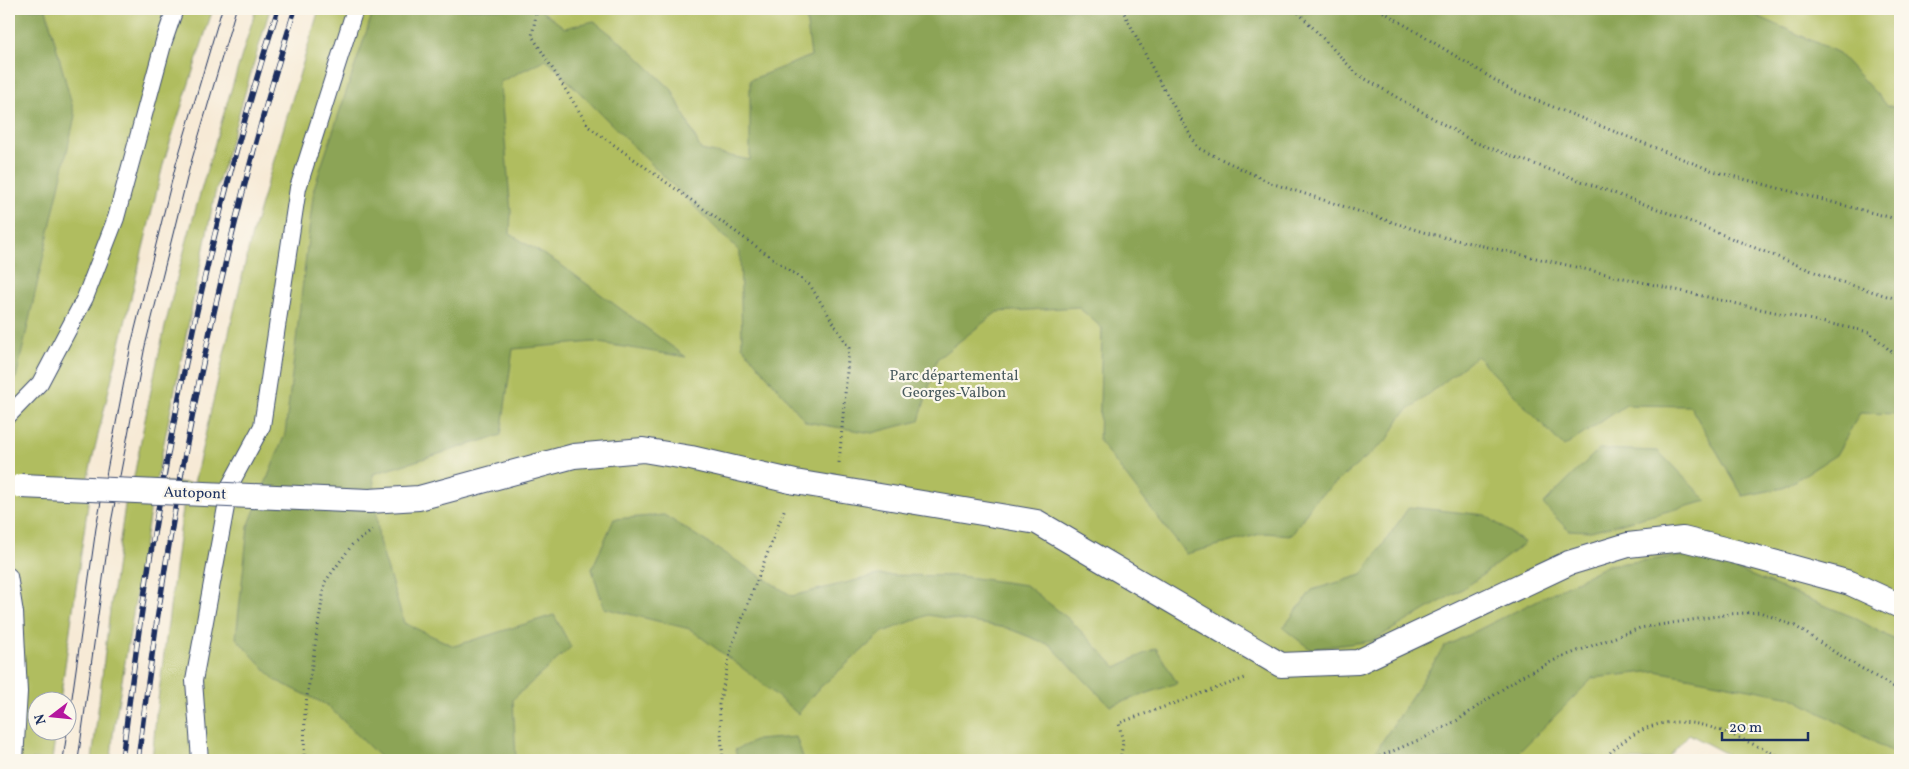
<svg xmlns="http://www.w3.org/2000/svg" width="1909" height="769" font-family="Vollkorn,serif">
  <style>
    .green { fill: #b0bd5f; stroke: #66765e }
    .forest { fill: #8ca456; stroke: #546a5a }
    .lines { fill: none; stroke-linecap: round; stroke-linejoin: round }
    .service-casing { stroke: #3c4b70; stroke-width: 18 }
    .pedestrian-casing { stroke: #3c4b70; stroke-width: 26 }
    .path { stroke: #3c4b70; stroke-width: 3; stroke-dasharray: 1 4; stroke-linecap: butt }
    .service { stroke: #fff; stroke-width: 16 }
    .pedestrian { stroke: #fff; stroke-width: 24 }
    .tram { stroke: #1b2f5e; stroke-width: 1 }
    .rail-casing { stroke: #1b2f5e; stroke-width: 5.5 }
    .rail { stroke: #fbf7ec; stroke-width: 4; stroke-dasharray: 11; stroke-linecap: butt }
    .pedestrian-bridge-casing { stroke: #3c4b70; stroke-width: 26; stroke-linecap: butt }
    .pedestrian-bridge { stroke: #fff; stroke-width: 24 }
    .labels { text-anchor: middle; dominant-baseline: central; stroke-width: 4.5; stroke-linejoin: round; paint-order: stroke }
    .park-label { font-size: 15px; fill: #485a5e; stroke: #fbf7ec }
    .street-label { font-size: 15px; fill: #1b2f5e; stroke: #fbf7ec }
  </style>
  <rect width="100%" height="100%" fill="#fbf7ec"/>
  <filter id="ink" filterUnits="userSpaceOnUse"><feTurbulence type="fractalNoise" baseFrequency=".02" numOctaves="2"/><feDisplacementMap in="SourceGraphic" scale="10" xChannelSelector="R" yChannelSelector="G"/><feConvolveMatrix kernelMatrix="1 2 1 2 8 2 1 2 1" color-interpolation-filters="sRGB"/></filter>
  <filter id="wash" filterUnits="userSpaceOnUse"><feTurbulence type="fractalNoise" baseFrequency=".0096" numOctaves="4" result="noise"/><feDisplacementMap in="SourceGraphic" scale="20" xChannelSelector="R" yChannelSelector="G"/><feGaussianBlur stdDeviation="1.12" result="paint"/><feColorMatrix in="noise" values="0 0 0 0 0 0 0 0 0 0 0 0 0 0 0 0 0 1.4 0 .05"/><feComposite in="paint" operator="in"/></filter>
  <g filter="url(#wash)">
    <rect width="100%" height="100%" fill="#f7ead6"/>
    <!-- green -->
    <path class="green" d="M9,9H213L164,161L87,481L133,482C146,412 160,343 178,274C201,185 229,97 256,9H270L215,194L156,482L194,483L252,234L319,9H1900V760H1738L1689,734L1666,760H152L156,715L184,500L152,499L113,735L111,760H92L110,610L126,498L89,497L60,701L38,702V732H56L52,760H9Z"/>
    <!-- forest -->
    <path class="forest" d="M9,9H46L75,116L16,378L9,380Z
      M374,9H539L565,28L594,21L628,48L672,90L701,150L750,160V80L811,56L805,9H1742L1837,52L1887,105L1900,108V414L1860,413L1836,455L1783,488L1743,496L1690,406L1626,405L1564,447L1477,356L1401,416L1388,439L1314,501L1292,535L1264,533L1186,554L1099,441L1102,328L1078,307L997,312L937,359L919,421L872,433L806,422L742,346L740,252L546,59L500,82L511,212L510,234L561,265L686,357L593,342L513,349L501,435L373,474L379,541L404,623L454,646L554,615L571,647L513,699L516,760H383L327,705L275,680L236,638L248,527L285,434L314,188Z
      M1599,449L1658,451L1707,501L1591,531L1568,530L1543,504Z
      M1409,507L1485,515L1525,543L1469,585L1372,641L1310,649L1283,628L1312,590L1362,575Z
      M664,515L792,596L878,575L960,576L1026,585L1070,620L1116,667L1156,648L1177,683L1110,706L1050,645L1007,628L928,615L883,632L816,691L798,714L757,679L690,629L604,608L592,569L614,519Z
      M1698,554L1853,617L1900,643V756L1791,697L1656,671L1593,678L1511,760H1370L1444,647L1608,565Z
      M796,737L804,760H738L735,750L757,740Z"/>
  </g>
  <g filter="url(#ink)">
    <g class="lines">
      <!-- service casing -->
      <g class="service-casing">
        <path id="service" d="M9,415L40,383L85,298L116,218L164,41L175,9
          M9,576L15,613L19,692L15,760
          M200,760L194,681L230,485L262,426L298,188L355,9"/>
      </g>
      <!-- pedestrian casing -->
      <g class="pedestrian-casing">
        <path id="pedestrian" d="M369,501L419,498L574,456L643,450L691,458L795,482L1037,522L1281,665L1358,662L1569,563L1628,545L1683,539L1740,553L1850,583L1900,606"/>
      </g>
      <!-- path -->
      <path class="path" d="M537,9L532,36L589,127L810,285L849,348L839,463
        M1122,9L1158,79L1198,148L1271,183L1426,233L1760,309L1869,332L1900,359
        M1295,9L1357,74L1474,142L1674,215L1832,279L1900,300
        M1379,9L1511,90L1713,171L1900,220
        M304,760L305,709L325,582L352,545L376,528
        M723,760L719,705L732,645L785,508
        M1120,760L1123,743L1119,723L1248,677
        M1376,760L1381,756L1426,737L1458,720L1520,677L1559,658L1640,628L1730,614L1760,612L1795,626L1839,655L1900,691
        M1603,760C1665,693 1719,729 1787,760"/>
      <!-- service -->
      <use href="#service" class="service"/>
      <!-- pedestrian -->
      <use href="#pedestrian" class="pedestrian"/>
      <!-- tram -->
      <path class="tram" d="M68,726L96,528L131,345L176,164L222,9
        M63,760L67,732
        M78,760L110,528L145,346L190,166L236,9"/>
      <!-- rail casing -->
      <g class="rail-casing">
        <path id="rail" d="M122,760C152,506 200,253 278,9
          M138,760C169,506 218,253 295,9"/>
      </g>
      <!-- rail -->
      <use href="#rail" class="rail"/>
      <!-- pedestrian-bridge casing -->
      <g class="pedestrian-bridge-casing">
        <path id="pedestrian-bridge" d="M21,486L369,501"/>
      </g>
      <!-- pedestrian-bridge -->
      <use href="#pedestrian-bridge" class="pedestrian-bridge"/>
    </g>
  </g>
  <g class="labels">
    <!-- park labels -->
    <g class="park-label">
      <text x="954" y="376">Parc départemental<tspan x="954" dy="17">Georges-Valbon</tspan></text>
    </g>
    <!-- street labels -->
    <g class="street-label">
      <text transform="translate(195 494) rotate(2)">Autopont</text>
    </g>
  </g>
  <!-- margin -->
  <rect width="1909" height="769" fill="none" stroke="#fbf7ec" stroke-width="30"/>
  <!-- north arrow -->
  <g transform="translate(52 716) rotate(254)"><circle r="24" fill="#fbf7ec" stroke="#a1a7b3"/>
  <path d="M0-4L9 19L0 12L-9 19Z" fill="#b5179e"/>
  <text y="-8" font-size="14" font-weight="bold" text-anchor="middle" fill="#1b2f5e">N</text>
  </g>
  <!-- scale -->
  <path d="M1722 732v8h86v-8" fill="none" stroke="#1b2f5e" stroke-width="2.5"/>
  <text x="1729" y="732" font-size="15" fill="#1b2f5e" stroke="#fbf7ec" stroke-width="4" paint-order="stroke">20 m</text>
</svg>
